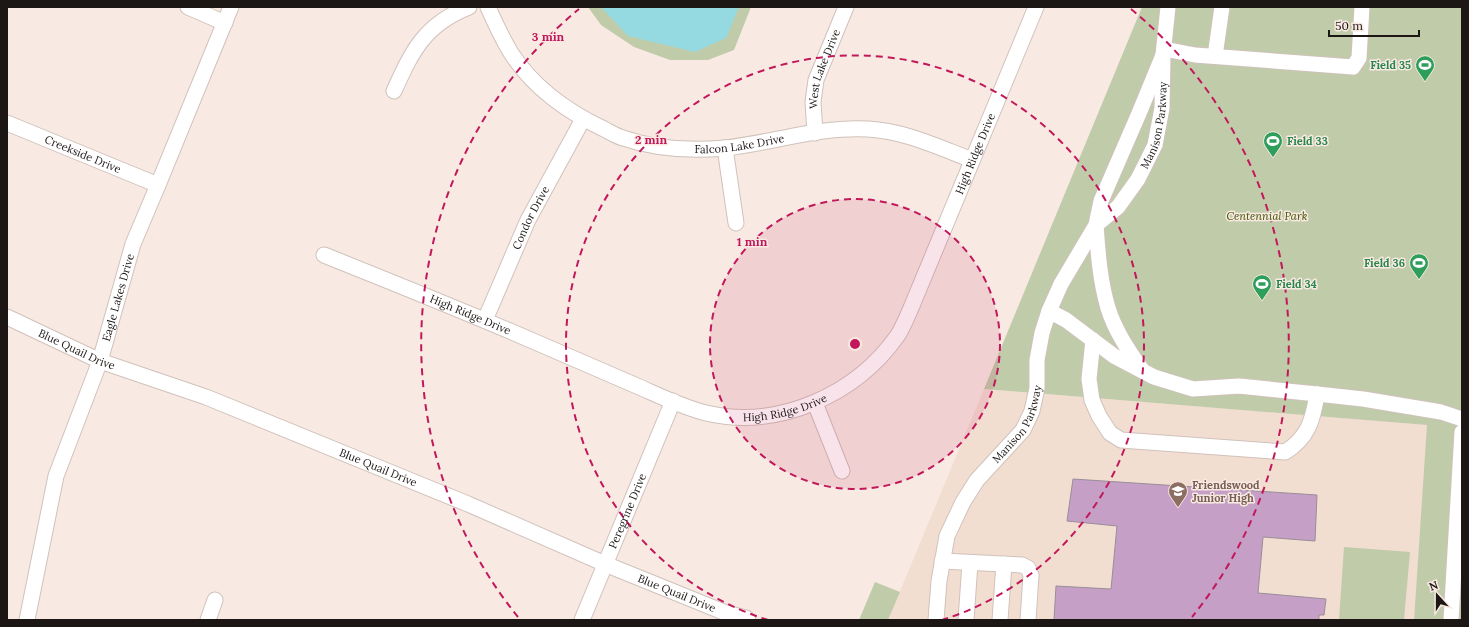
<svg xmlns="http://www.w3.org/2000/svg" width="1469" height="627" font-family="Lora,serif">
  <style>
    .built { fill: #f2ddd1 }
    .green { fill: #c0cba9 }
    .water { fill: #95dae1 }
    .building { fill: #c59fc6; stroke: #988e98 }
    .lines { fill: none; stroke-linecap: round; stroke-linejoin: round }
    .minor-casing { stroke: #d0c2bb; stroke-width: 17 }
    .minor { stroke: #fff; stroke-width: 15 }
    .ring { fill: none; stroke: #c2185b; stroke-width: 2; stroke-dasharray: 7 5 }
    .labels { text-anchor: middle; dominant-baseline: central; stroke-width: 3; stroke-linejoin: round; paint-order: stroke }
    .leisure-label { font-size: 11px; font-weight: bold; fill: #27864d; stroke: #f8eae2; text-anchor: end }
    .street-label { font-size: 11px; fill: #1c1715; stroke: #f8eae2 }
    .park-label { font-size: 11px; font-style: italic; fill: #415200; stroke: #f8eae2 }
    .education-label { font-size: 11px; font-weight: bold; fill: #785e54; stroke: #f8eae2; text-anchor: start }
    .centre { fill: #c2185b; stroke: #f8eae2; stroke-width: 2 }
    .ring-label { font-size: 12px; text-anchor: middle; font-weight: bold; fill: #c2185b; stroke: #f8eae2; stroke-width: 3; stroke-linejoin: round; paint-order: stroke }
  </style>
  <rect width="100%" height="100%" fill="#f8eae2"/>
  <!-- built -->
  <path class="built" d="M984,389L1428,425L1414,620H888Z"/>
  <!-- green -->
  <path class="green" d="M588,7H751L734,50L708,60H670L634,47L601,25Z
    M1142,7H1462V620H1414L1427,425L984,389Z
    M1344,547L1410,552L1404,620H1339Z
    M875,582L900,592L888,620H859Z"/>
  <!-- water -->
  <path class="water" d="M601,7H739L726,38L695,52L628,36Z"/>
  <!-- building -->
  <path class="building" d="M1073,479L1317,495L1315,541L1263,537L1258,593L1326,599L1324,615H1319V620H1054L1056,586L1111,589L1117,526L1067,521Z"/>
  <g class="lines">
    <!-- minor casing -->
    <g class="minor-casing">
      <g id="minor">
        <path d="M188,7L225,23"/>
        <path id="s1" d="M488,7C495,23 502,38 511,53C533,87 568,112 604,129C610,132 616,136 623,138C655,149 691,151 725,148C772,143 820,126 868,129C905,131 938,147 972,160"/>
        <path d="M1164,49L1195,55L1353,67L1359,58L1362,7"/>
        <path d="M1215,56L1222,7"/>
        <path d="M394,91C412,51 425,24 469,7"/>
        <path id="s2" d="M7,123L158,185"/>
        <path id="s3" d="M815,133L813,102L816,80L846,7"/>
        <path d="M725,148L736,223"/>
        <path id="s4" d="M1096,225L1118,207L1138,179L1155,145L1162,108L1163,55L1168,7"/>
        <path d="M1096,225C1098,253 1100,281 1108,308C1115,331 1129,351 1142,370"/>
        <path id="s5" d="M324,255C394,283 464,311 533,341C568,356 603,371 637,386C660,396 682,407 706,413C778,430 856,395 898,335C903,327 907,317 911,308L1036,7"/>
        <path d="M1049,311L1066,320L1114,356L1154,377L1193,389L1239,386L1317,394L1363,399L1441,412L1462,419"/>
        <path id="s6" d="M7,317L100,361L206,397L468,504L605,564L726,613L746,618L748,620"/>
        <path id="s7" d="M485,320L528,220L583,119"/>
        <path d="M1093,340L1089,379L1092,400L1099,416L1110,433L1121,440L1285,452C1308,438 1313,420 1317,394"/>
        <path d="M815,403L842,471"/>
        <path d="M942,561L1022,565L1028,568L1031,575L1028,620"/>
        <path id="s8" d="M27,620L56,476L100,361L133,244L158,185L231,7"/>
        <path d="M208,620L215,600"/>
        <path id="s9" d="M582,620L673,401"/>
        <path id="s10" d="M936,620L939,581L947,536L963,502L977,480L1023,430L1032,411L1037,388V360L1042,333L1049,311L1061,284L1096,225L1101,201L1140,111L1163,55"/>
        <path d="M966,620L970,563"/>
        <path d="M1000,620L1004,564"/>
        <path d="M1451,620L1462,432"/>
      </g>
    </g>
    <!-- minor -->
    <use href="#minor" class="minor"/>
  </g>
  <!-- distance rings -->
  <circle cx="855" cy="344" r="145" fill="#c2185b" fill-opacity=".12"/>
  <g class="ring">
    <circle cx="855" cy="344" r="145"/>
    <path d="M768 620A289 289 0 1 1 942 620"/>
    <path d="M518 617A434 434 0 0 1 579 9M1131 9A434 434 0 0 1 1192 617"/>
  </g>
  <!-- icons -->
  <defs>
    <g id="stadium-pin" transform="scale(1)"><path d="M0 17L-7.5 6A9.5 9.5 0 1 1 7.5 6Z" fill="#2e9e5b" stroke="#f8eae2"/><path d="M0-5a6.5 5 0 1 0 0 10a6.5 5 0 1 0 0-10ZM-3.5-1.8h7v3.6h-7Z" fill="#fff"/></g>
    <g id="school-pin" transform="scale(1)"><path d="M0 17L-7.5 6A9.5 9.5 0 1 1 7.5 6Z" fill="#8d6e63" stroke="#f8eae2"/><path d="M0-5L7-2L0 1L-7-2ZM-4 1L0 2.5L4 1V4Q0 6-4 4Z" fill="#fff"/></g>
  </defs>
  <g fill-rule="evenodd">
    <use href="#stadium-pin" x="1425" y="65"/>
    <use href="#stadium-pin" x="1273" y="141"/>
    <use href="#stadium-pin" x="1419" y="263"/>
    <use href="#stadium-pin" x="1262" y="284"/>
    <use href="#school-pin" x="1178" y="491"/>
  </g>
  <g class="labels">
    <!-- leisure labels -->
    <g class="leisure-label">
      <text x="1411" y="65">Field 35</text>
      <text x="1287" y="141" text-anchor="start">Field 33</text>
      <text x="1405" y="263">Field 36</text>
      <text x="1276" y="284" text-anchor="start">Field 34</text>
    </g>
    <!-- street labels -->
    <g class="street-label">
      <text stroke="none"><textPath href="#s3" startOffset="66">West Lake Drive</textPath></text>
      <text stroke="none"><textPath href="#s4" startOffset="120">Manison Parkway</textPath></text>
      <text stroke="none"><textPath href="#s1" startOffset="312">Falcon Lake Drive</textPath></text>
      <text stroke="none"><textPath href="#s5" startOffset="830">High Ridge Drive</textPath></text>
      <text stroke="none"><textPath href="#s2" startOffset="82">Creekside Drive</textPath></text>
      <text stroke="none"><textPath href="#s7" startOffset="112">Condor Drive</textPath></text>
      <text stroke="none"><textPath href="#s8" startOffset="336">Eagle Lakes Drive</textPath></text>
      <text stroke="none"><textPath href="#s5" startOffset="158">High Ridge Drive</textPath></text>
      <text stroke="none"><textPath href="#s6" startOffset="77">Blue Quail Drive</textPath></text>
      <text stroke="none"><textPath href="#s5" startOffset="494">High Ridge Drive</textPath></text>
      <text stroke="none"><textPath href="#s10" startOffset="219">Manison Parkway</textPath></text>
      <text stroke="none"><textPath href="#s6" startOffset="401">Blue Quail Drive</textPath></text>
      <text stroke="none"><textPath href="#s9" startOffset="118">Peregrine Drive</textPath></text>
      <text stroke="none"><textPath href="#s6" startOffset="725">Blue Quail Drive</textPath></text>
    </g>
    <!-- park labels -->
    <g class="park-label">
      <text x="1267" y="216">Centennial Park</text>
    </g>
    <!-- education labels -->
    <g class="education-label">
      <text x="1192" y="485">Friendswood<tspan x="1192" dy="13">Junior High</tspan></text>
    </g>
  </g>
  <circle cx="855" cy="344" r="6" class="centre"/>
  <g class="ring-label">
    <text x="548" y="41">3 min</text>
    <text x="651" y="144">2 min</text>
    <text x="752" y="246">1 min</text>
  </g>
  <!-- border -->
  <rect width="1469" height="627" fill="none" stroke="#1c1715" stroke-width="16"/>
  <!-- north arrow -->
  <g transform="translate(1437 595) rotate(339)" stroke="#f8eae2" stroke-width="3" paint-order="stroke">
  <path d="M0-3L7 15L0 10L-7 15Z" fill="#1c1715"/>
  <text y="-6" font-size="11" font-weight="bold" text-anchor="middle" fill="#1c1715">N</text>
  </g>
  <!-- scale -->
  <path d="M1329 30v6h90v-6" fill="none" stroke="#1c1715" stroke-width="2"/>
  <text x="1335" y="30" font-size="12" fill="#1c1715" stroke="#f8eae2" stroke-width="3" paint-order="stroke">50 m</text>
</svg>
